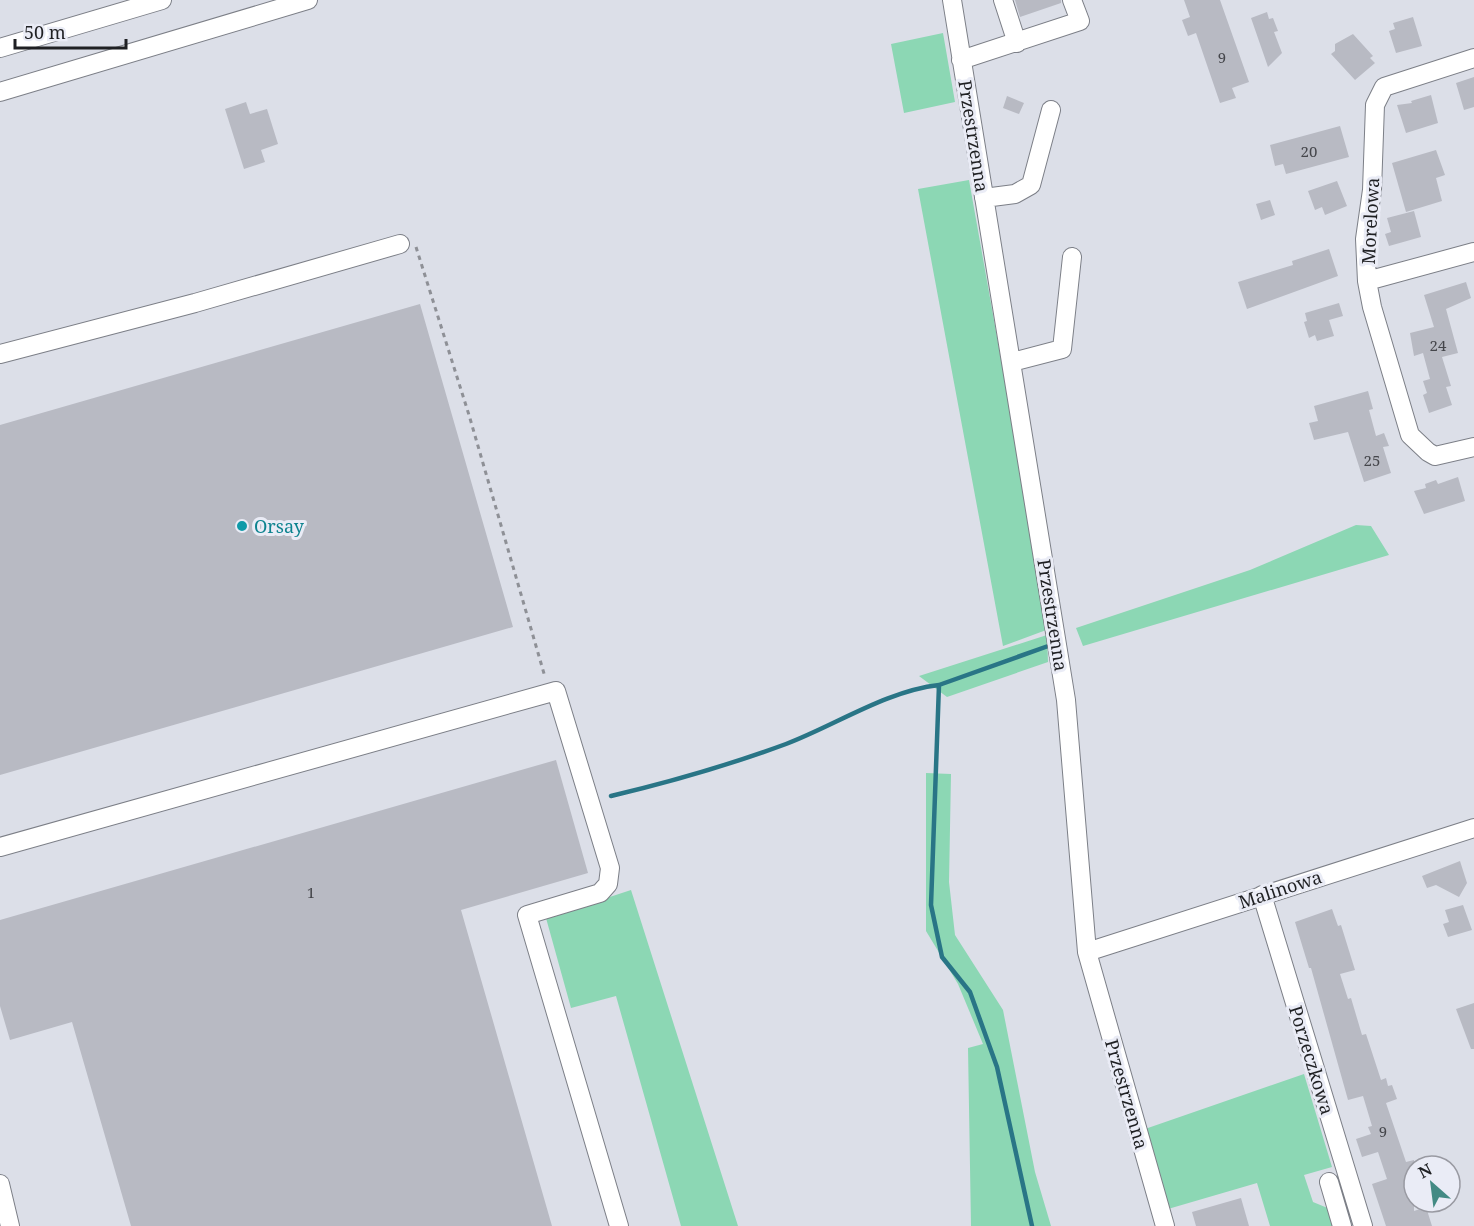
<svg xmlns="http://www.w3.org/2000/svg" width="1474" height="1226" font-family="'Noto Serif',serif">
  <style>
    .green { fill: #8cd7b4 }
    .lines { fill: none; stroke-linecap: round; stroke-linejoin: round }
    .stream { stroke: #297586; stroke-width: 4.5 }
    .building { fill: #b8bac3 }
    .minor-casing { stroke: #7c7f87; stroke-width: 20 }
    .path { stroke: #8e9096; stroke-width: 3; stroke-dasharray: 4.5 4.5; stroke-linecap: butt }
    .minor { stroke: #fff; stroke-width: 18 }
    .culture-dot { fill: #0f9aa8; stroke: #eaecf6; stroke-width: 2 }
    .labels { text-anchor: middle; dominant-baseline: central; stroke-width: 6; stroke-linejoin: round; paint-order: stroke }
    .number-label { font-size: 15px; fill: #45464b }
    .street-label { font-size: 18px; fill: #1f2023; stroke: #eaecf6 }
    .culture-label { font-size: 18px; fill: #0d838f; stroke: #eaecf6; text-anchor: start }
  </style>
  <rect width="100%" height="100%" fill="#dcdfe8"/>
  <!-- green -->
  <path class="green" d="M943,33L955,102L904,113L891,44Z
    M969,180L1049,629L1003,646L918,189Z
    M1356,525L1371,526L1389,555L1083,646L1076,628L1250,570Z
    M1047,635L1048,662L947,697L919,676Z
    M926,773L951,774L949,882L955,935L1003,1010L1035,1172L1051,1226H971L968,1048L983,1044L958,984L926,931Z
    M631,890L738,1226H681L616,996L571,1008L546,918Z
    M1304,1074L1332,1167L1304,1175L1313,1202L1330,1209L1335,1226H1270L1257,1183L1168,1209L1145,1129Z"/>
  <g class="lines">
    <!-- stream -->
    <path class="stream" d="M611,796C670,782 729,765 786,744C836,725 886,691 939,685
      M1032,1226L997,1067L970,992L942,957L931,905L939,685L1051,645"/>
  </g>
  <!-- building -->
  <path class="building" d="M1015,0H1061V3L1020,17Z
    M1184,0H1220L1249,82L1232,88L1236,98L1220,103L1196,33L1188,36L1182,20L1190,17Z
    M1267,12L1269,19L1273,18L1278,31L1274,32L1282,53L1268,67L1251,18Z
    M1413,17L1422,46L1396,53L1389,31L1395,29L1393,23Z
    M1353,34L1373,56L1370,58L1375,63L1355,80L1331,54L1335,51V44Z
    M1474,77V107L1464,110L1456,83Z
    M1431,95L1438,123L1406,133L1397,105L1412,103L1411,101Z
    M1007,96L1024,103L1019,114L1003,108Z
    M246,102L250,114L267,109L278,144L261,150L265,162L244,169L225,109Z
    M1340,126L1349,157L1286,174L1283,164L1275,166L1270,145Z
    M1436,150L1445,175L1436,178L1442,201L1406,212L1392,163Z
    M1337,181L1347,206L1325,215L1322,207L1315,210L1308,191Z
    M1270,200L1275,215L1261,220L1256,204Z
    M1414,211L1421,237L1389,246L1385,234L1391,232L1387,218Z
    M1329,249L1338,276L1247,309L1238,282L1293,265L1292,261Z
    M1466,282L1471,298L1446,309L1458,353L1442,357L1451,386L1446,387L1452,405L1429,413L1423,395L1427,393L1423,381L1430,379L1423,353L1414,356L1410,333L1434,327L1424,295Z
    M1339,303L1343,316L1329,320L1334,336L1317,341L1315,335L1309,338L1304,322L1307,321L1305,313Z
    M420,304L513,627L0,775V425Z
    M1368,391L1373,409L1369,410L1376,436L1384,433L1389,446L1383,447L1391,473L1364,482L1348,432L1314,440L1309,423L1318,421L1314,406Z
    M1458,477L1465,501L1424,514L1414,491L1426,488L1425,484L1436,480L1438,484Z
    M556,760L588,873L461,910L552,1226H131L72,1022L10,1040L0,1006V920Z
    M1460,861L1467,883L1459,897L1436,885L1427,888L1422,876Z
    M1463,905L1472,930L1448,937L1443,924L1449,922L1445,910Z
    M1332,909L1338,926L1341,925L1355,970L1340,974L1348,999L1351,998L1362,1035L1366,1034L1381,1080L1386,1078L1388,1086L1392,1085L1397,1099L1386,1103L1406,1162L1414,1160V1211L1426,1207L1432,1226H1386L1372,1184L1387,1179L1378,1152L1362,1157L1356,1139L1371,1134L1368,1127L1372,1126L1363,1096L1348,1100L1311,968H1309L1295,922Z
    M1474,1003V1049H1471L1456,1009Z
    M1241,1198L1249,1226H1196L1192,1212Z"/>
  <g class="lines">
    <!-- minor casing -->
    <g class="minor-casing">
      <path id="minor" d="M952,0L1066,700L1087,952L1165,1226
        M1003,0L1017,43
        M0,48L162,0
        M1474,58L1384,87L1375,105L1372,190L1365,239L1367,281L1372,307L1410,435L1428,452L1435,456L1474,447
        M961,60L1080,21L1072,0
        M0,92L308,0
        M984,198L1015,194L1031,185L1051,110
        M1367,281L1474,252
        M0,354L195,303L400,244
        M1012,362L1062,349L1072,257
        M0,847L556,691L610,868L608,884L600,893L527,915L619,1226
        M1262,895L1363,1226
        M1087,952L1474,828
        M1329,1182L1342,1226
        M0,1184L10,1226"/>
    </g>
    <!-- path -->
    <path class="path" d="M416,247L469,415L545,677"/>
    <!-- minor -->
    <use href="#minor" class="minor"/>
  </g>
  <!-- markers -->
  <circle class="culture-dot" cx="242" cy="526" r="6"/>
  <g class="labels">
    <!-- number labels -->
    <g class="number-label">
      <text x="1222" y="57">9</text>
      <text x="1309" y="151">20</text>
      <text x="1438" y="345">24</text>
      <text x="1372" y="460">25</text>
      <text x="311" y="892">1</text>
      <text x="1383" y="1131">9</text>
    </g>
    <!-- street labels -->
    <g class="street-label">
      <text transform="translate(974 136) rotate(81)">Przestrzenna</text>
      <text transform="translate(1370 221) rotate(-87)">Morelowa</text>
      <text transform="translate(1053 615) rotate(81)">Przestrzenna</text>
      <text transform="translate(1280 889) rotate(-18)">Malinowa</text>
      <text transform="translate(1312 1060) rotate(73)">Porzeczkowa</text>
      <text transform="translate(1127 1094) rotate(74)">Przestrzenna</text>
    </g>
    <!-- culture labels -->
    <g class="culture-label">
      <text x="254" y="526">Orsay</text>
    </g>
  </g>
  <!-- north arrow -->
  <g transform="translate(1432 1184) rotate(332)"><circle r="28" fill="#eaecf6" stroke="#999aa2" stroke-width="1.5"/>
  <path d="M0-4.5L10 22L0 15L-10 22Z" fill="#438a84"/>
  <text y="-9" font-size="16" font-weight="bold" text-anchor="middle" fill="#1f2023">N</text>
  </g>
  <!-- scale -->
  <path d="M15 39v9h111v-9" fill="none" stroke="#1f2023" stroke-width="3"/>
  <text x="24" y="39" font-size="18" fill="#1f2023" stroke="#eaecf6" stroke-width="4.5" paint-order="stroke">50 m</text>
</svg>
